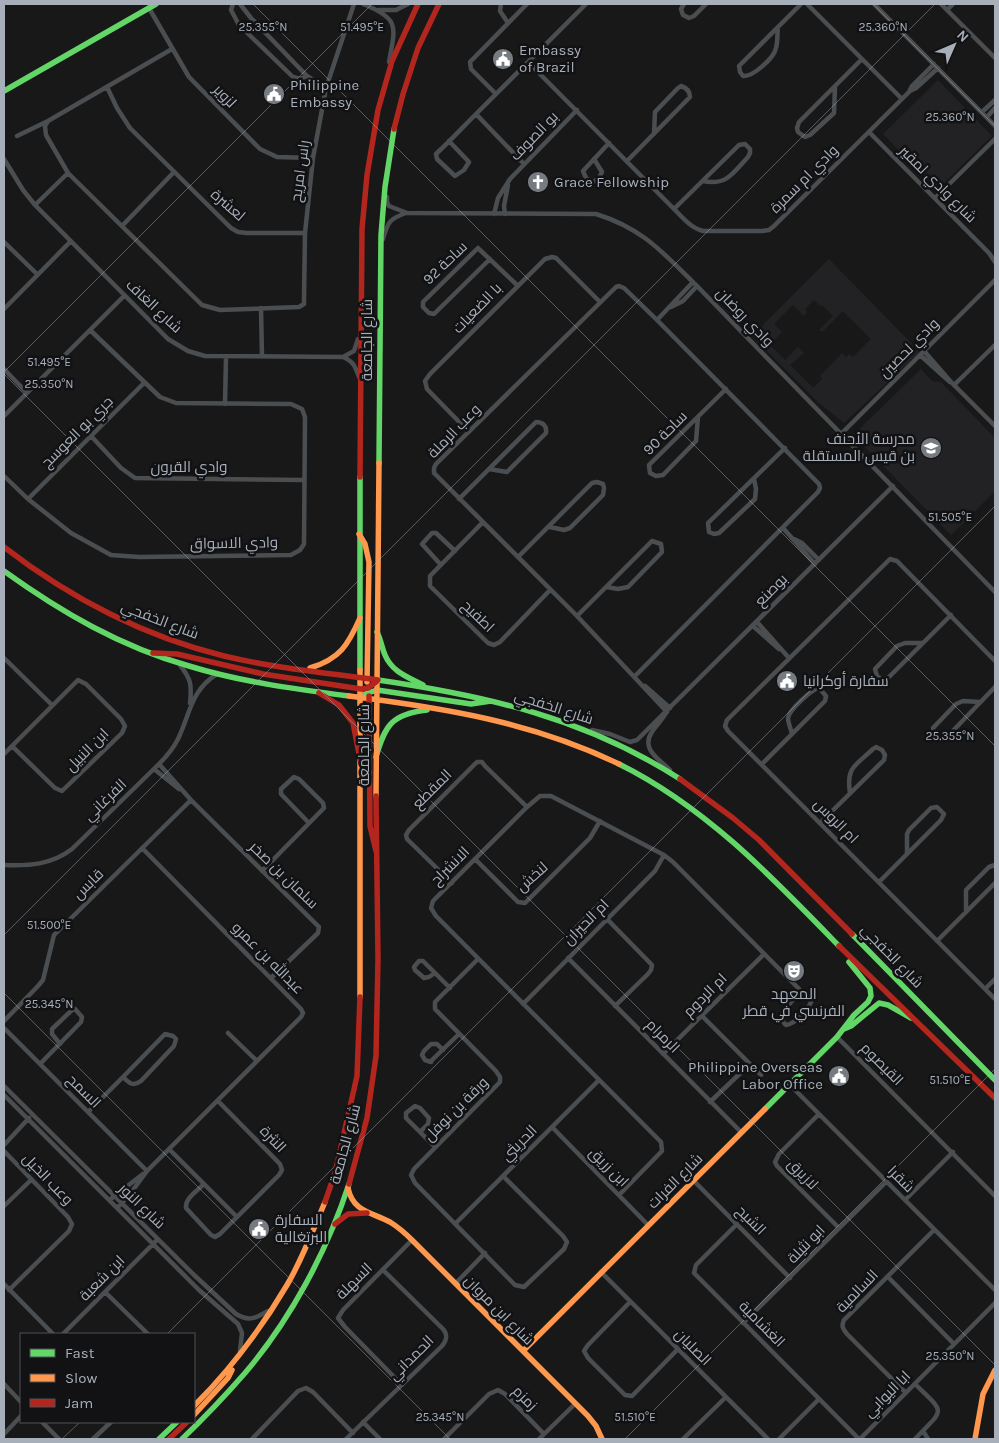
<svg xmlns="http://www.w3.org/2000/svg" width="999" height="1443" font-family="Karla,Cairo,sans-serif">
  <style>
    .built { fill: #222224; fill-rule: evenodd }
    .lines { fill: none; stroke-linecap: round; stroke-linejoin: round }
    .street { stroke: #4b4e51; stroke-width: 4.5 }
    .fast { stroke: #63d668; stroke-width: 5.5 }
    .slow { stroke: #ff974d; stroke-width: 5.5 }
    .jam { stroke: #b3261e; stroke-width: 5.5 }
    .ticks { fill: none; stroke: #a7b0ba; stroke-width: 1; stroke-opacity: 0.45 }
    .labels { text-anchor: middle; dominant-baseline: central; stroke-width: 5; stroke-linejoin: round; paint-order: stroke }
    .poi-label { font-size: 15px; fill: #a7b0ba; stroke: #121214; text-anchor: start }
    .street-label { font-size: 15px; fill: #a7b0ba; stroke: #121214 }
    .ticks-label { font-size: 12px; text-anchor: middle; fill: #a7b0ba; stroke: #121214; stroke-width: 5; stroke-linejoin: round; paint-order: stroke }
  </style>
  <rect width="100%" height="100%" fill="#181818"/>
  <!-- built -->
  <path class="built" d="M938,80L992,136L937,190L883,134Z
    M829,259L920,352L844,423L819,403L752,336ZM814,300L820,306L822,305L833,316L819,330L822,332L843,311L871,339L853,357L849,354L846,357L842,353L820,376L822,379L813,388L790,365L804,353L798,347L785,360L770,345L782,332L774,324L793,305L804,316L807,312L805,309Z
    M921,369L932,381L941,382L995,438V491L951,535L853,435Z"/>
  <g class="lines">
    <!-- street -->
    <path class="street" d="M233,4L231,10L239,25L293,77L300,79L307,76
      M240,4L251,18L307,76L326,88
      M363,4C401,19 395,27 389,62
      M501,4L500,11L508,23
      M684,4L681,9L683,15L689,18L694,16L706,4
      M807,4L902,99
      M874,4L995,126
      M941,4L995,58
      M149,8L189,77L260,149L277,157L313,158
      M379,10H396L408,4
      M947,10L953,4
      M778,27C777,34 778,41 776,48C774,58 753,77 743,76L740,72L739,66L801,4
      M528,62L674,209C682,217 691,228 703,231H762L769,230L774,226L909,92L912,86L934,64
      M107,87L117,108L130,128L231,228L238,232L247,233H305
      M835,87L834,113L810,135L805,137L798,132L797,128L799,122L862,59
      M910,91L916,88L938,68
      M496,94L471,69L470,62L527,4
      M982,112L995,100
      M476,114L524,164
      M987,117L995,108
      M48,121L45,126L46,135L68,173L202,305L220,310L299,307L304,304V298L305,233L313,158L326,88L354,4
      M869,132L989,253L995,262
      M17,136L48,121L172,49
      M449,141L469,162L464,170L455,176L437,159L436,154C450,141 463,127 476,114L586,4
      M4,159L23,190L35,205L168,339L188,351L205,356L343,357C354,362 355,366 359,377
      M594,159L602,172L599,178L593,182L586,178L583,171L609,143
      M627,161L690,97C690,91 687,88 681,86L678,88L655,112L654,134
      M387,197V202L389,206L407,213L596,214C644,229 663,253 697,286L995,592
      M935,198L995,139
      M35,205L68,173
      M674,209L739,145L745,144L750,149V153L748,157C733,173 727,186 703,181
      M494,214L498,198L510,179L577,110
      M505,214L504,206L508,185
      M122,226L174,172
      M383,239C388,222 389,219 406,213
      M4,242L37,274
      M490,259L434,314L429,313L423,307V302L478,248L480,250L517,285
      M671,307L683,301L697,286
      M261,308L262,356
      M4,309L70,242
      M657,320L693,282
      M924,351L951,382L995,426
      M920,355L950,382
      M343,357L354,351L358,339
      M4,369L27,393
      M954,385L995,345
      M225,404L226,357
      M4,416L124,296
      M698,417L696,441L663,475L656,476L650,473L649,465L726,389
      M469,432L427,389L425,381L430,374L545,259L552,257L556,258L600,302
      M841,434L995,280
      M91,436L121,468L135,478L304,480
      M4,476L28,499L71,533L111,555L139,557L291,555L300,550L304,544L305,417L302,409L291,404L176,403L160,397L90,330
      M754,479L756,489L755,499L719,533L714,534L709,532L708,523L785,448
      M28,499L144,383
      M459,499L536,422C543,422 547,426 546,433L507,472L489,469
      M483,522L430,576V586L488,643L494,645L500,642L550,590
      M783,528L815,564
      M794,539L802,543L819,560
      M518,557L592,483L597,482L603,484L604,488L603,495L570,528L564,530L550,527
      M441,565L422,544L432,533H436L455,551
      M577,616L652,541L661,544L662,552L628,587L618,589L607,587
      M757,622L789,658
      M753,626L779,649
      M922,643H905L897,646L875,669L877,676L883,680L889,677L951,615
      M4,658L52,705
      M995,661L897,561L890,559L727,720L725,726L728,731L995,999
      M180,665C191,679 192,685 190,703
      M635,676L818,492L820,488L819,484L657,320L624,288L619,286L616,287L436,464L434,468V473L577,616L667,712
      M645,686L670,708
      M980,702L963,701L956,704L933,728L934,735L938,739H944L947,737L995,687
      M666,713C662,720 656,726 652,732C640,749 660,760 670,770
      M592,730L610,734L630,742L637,740L893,486
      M4,754L78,680L86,684L121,719L125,726L122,733L62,791L55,788L12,746
      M159,764L191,800L319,927L318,933L271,978
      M762,764L825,701L826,696L819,688C812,689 789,710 788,718C788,723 791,729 792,734
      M154,769L179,789
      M820,823L884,760L885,755L882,750L876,747L873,749C855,766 846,767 850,793
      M475,859L518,902L525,903L590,838L600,821
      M4,865C29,866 51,865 72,849L159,764C167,756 173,749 178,739C190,714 191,690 217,674
      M262,871L324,808L323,803L299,779L294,777L281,789V794L309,823
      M879,882L941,820L944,814L937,807L931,808L909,830L907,834V853
      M452,883L407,839L406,835L409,830L477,762H482L485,766L527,807
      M966,912V890L989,867L995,865
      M607,919L652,965L651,970L648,974L615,1006
      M937,941L995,883
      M568,958L741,1132
      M478,959L435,1002V1009L496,1071L500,1077V1082L414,1169L411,1175L415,1183L515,1285L524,1287L564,1249L567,1242L563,1236L503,1176
      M435,973L429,977L424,978L415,970L414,967L419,961H423L450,988
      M985,989L995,979
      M523,1004L655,871L664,855
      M702,1016L761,1075
      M4,1021L38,986L43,980L54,935L191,800
      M4,1028L147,1171
      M228,1033L257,1061
      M165,1034L173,1036L176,1039L174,1046L141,1081C133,1087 129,1083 123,1077Z
      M837,1037L995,1196
      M443,1050L437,1044H431L424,1051L422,1055L425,1060L431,1062L432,1060L459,1034
      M663,1054L764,954
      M40,1064L81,1022L82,1017L75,1009L72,1010L52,1029V1034L60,1044
      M789,1084L995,1290
      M4,1086L193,1274L236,1314C249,1322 256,1318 268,1311
      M4,1095L199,1290L238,1324L242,1333L240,1351
      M710,1102L750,1064
      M88,1112L123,1077
      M819,1114L779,1154L775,1162L777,1166L839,1228
      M552,1127L648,1225
      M420,1132L428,1124L429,1118L420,1108L415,1106L406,1113V1118L435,1147
      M4,1145L29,1118
      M169,1149L237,1217
      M4,1151L68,1217L72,1224L69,1231L9,1290
      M693,1180L790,1278
      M204,1184C197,1191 185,1198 186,1208L211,1235L215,1237L220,1234L279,1175L282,1170L280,1164L218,1101
      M619,1195L662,1151L661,1142L436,916L431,908L433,901L527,807L540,796H551L664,855L673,862L809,999L811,1002C808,1010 795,1024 786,1025L783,1022V1011L801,991
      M112,1198L143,1174
      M905,1200L953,1152
      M4,1206L31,1180
      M117,1208L130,1194L147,1171L301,1017L303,1013L301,1009L142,848
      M456,1223L599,1080
      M737,1224L696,1265L694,1273L859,1439
      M601,1272L768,1439
      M888,1277L954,1344
      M4,1284L53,1334
      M455,1284L485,1253
      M105,1292L148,1334
      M630,1302L588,1345L584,1351L588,1358L625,1395L632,1396L678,1349
      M743,1323L886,1182
      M63,1334L156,1241
      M4,1384L21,1402
      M915,1384C947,1415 944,1408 915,1439
      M402,1385L345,1327L338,1318L343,1310L412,1240
      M906,1393L847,1334C843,1329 841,1326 844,1320L934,1230
      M42,1422L59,1439
      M363,1422L380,1439
      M923,1431L928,1439
      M4,1434L21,1416
      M93,1439L111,1422
      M252,1439L298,1391L306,1388L313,1392L353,1433
      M346,1439L442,1346C447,1340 448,1335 443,1329L383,1270
      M444,1439L489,1394L498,1390L505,1394L544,1434
      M539,1439L575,1404
      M683,1439L726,1397
      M779,1439L819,1399
      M860,1439L995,1303"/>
    <!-- fast -->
    <path class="fast" d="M4,91L156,4
      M379,463L381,235L385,187L394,129
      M360,477V670
      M4,571C61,612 121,647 189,666C241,682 295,689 349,696
      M377,632C381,640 382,648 385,655C392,672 408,677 423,685
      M378,680C487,696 585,718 680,779
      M365,694L377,690L471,704L491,701
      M376,757C385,725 392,714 427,710
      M619,764C706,807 773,878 839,946
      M852,934L995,1080
      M844,1029L851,1026L879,1003L888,1005L911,1018
      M765,1109L837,1037L854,1015L868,1002L871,996L870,988L849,962
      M159,1439L177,1422
      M182,1439C204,1418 225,1396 245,1373C291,1319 327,1251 349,1184"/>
    <!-- slow -->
    <path class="slow" d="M359,534L365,544L369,562L367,682
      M310,668C340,659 348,645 360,618
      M349,696C444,708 532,722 619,764
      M376,796L379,463
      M360,997V670
      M348,1188C353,1212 371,1212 390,1222C398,1227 405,1233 412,1240L588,1416L596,1426L602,1439
      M523,1351L765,1109
      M194,1406C230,1370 261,1329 287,1285C302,1260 313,1230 325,1202
      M194,1415L228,1378L232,1370
      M975,1439L983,1394L995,1370"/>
    <!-- jam -->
    <path class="jam" d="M394,129L403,94L418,48L439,4
      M360,477L362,229L367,175L378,110L392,61L418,4
      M4,547C70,598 143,636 224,656C274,668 327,673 378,680
      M153,653L177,654L263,674L361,689L368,688L377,681
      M319,693L339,705L353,723L361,764
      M369,696L370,826L376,851
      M680,779L733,818L759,840L852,934
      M839,946L995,1098
      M349,1184L367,1118L376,1056L378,959L376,796
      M325,1202L335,1173L357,1076L360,997
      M335,1224L348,1214L367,1213
      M169,1439L187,1422"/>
  </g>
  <!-- ticks -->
  <path class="ticks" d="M253,4L995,746M873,4L995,126M4,372L372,4M4,374L995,1365M4,935L935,4M4,993L450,1439M167,1334L995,506M62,1439L80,1422M625,1439L995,1069"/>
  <!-- icons -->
  <defs>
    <g id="civic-disc" transform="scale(1.125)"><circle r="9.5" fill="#757b81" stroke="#121214"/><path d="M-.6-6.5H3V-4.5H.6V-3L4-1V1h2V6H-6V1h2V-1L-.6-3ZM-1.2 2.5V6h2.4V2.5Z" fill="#fff"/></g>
    <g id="church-disc" transform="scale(1.125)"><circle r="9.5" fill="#757b81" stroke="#121214"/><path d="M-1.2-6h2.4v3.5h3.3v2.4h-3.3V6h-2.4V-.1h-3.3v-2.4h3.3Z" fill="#fff"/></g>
    <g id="school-disc" transform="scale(1.125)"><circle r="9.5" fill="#757b81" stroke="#121214"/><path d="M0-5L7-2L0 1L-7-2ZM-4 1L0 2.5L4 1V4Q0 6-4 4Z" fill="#fff"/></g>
    <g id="theatre-disc" transform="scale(1.125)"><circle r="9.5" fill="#757b81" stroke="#121214"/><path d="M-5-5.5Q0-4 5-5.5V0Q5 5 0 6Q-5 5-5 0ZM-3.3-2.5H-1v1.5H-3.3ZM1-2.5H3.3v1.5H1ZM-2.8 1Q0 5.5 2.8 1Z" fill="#fff"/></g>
  </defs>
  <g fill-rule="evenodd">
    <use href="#civic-disc" x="503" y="59"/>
    <use href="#civic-disc" x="274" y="94"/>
    <use href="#church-disc" x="538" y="182"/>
    <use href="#school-disc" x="931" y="448"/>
    <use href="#civic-disc" x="787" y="681"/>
    <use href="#theatre-disc" x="794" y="971"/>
    <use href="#civic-disc" x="839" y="1076"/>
    <use href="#civic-disc" x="259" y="1229"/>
  </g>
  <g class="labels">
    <!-- poi labels -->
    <g class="poi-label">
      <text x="519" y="50">Embassy<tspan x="519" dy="17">of Brazil</tspan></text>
      <text x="290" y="85">Philippine<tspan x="290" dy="17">Embassy</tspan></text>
      <text x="554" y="182">Grace Fellowship</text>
      <text x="915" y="439" text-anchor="end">مدرسة الأحنف<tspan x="915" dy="17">بن قيس المستقلة</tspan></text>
      <text x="803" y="681">سفارة أوكرانيا</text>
      <text x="794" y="994" text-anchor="middle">المعهد<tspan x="794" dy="17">الفرنسي في قطر</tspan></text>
      <text x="823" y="1067" text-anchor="end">Philippine Overseas<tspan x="823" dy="17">Labor Office</tspan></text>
      <text x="275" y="1220">السفارة<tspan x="275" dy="17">البرتغالية</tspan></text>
    </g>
    <!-- street labels -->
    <g class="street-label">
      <text transform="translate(225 96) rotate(46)">لزوير</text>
      <text transform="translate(534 136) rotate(-46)">بو الصوف</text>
      <text transform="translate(300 171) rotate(-82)">راس امريح</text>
      <text transform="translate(804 179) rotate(-45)">وادي ام سمرة</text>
      <text transform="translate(938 184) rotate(45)">شارع وادي لمقير</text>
      <text transform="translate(228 205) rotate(41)">لعشرة</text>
      <text transform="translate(445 263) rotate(-44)">ساحة 92</text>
      <text transform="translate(154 306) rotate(43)">شارع الغاف</text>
      <text transform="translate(477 308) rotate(-46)">با الضعيات</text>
      <text transform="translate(745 317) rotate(46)">وادي روضان</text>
      <text transform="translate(367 340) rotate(-90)">شارع الجامعة</text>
      <text transform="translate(909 348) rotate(-45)">وادي لحصين</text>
      <text transform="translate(454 431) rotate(-46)">وعب الرملة</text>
      <text transform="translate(77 432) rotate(-45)">جري بو العوسج</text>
      <text transform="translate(665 433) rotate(-45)">ساحة 90</text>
      <text x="189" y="467">وادي القرون</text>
      <text transform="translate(234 543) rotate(-1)">وادي الاسواق</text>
      <text transform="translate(771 590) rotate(-45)">بوصنع</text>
      <text transform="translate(478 616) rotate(44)">اطفيح</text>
      <text transform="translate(160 620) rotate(21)">شارع الخفجي</text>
      <text transform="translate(554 707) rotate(18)">شارع الخفجي</text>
      <text transform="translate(364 745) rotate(-90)">شارع الجامعة</text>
      <text transform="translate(87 750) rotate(-45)">ابن النبيل</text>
      <text transform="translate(432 789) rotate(-45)">المقطع</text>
      <text transform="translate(105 800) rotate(-44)">الفرغاني</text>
      <text transform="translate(836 821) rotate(45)">ام الروس</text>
      <text transform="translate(450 866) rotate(-45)">الانشراح</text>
      <text transform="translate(284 875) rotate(44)">سلمان بن صخر</text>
      <text transform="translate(532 877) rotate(-42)">لنخش</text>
      <text transform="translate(88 884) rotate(-45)">قابس</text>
      <text transform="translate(586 922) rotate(-45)">ام الحيران</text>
      <text transform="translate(892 956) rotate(46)">شارع الخفجي</text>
      <text transform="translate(268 958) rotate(45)">عبدالله بن عمرو</text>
      <text transform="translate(705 995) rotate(-45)">ام الردوم</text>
      <text transform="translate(663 1036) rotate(45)">الرمرام</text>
      <text transform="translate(882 1064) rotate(45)">القيصوم</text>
      <text transform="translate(84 1091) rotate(45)">السمح</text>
      <text transform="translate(456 1109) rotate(-45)">ورقة بن نوفل</text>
      <text transform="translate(273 1139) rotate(46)">النثرة</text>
      <text transform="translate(519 1143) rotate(-45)">الحريثي</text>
      <text transform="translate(345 1144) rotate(-75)">شارع الجامعة</text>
      <text transform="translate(609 1167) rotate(45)">ابن زريق</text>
      <text transform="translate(803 1174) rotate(46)">لازيرق</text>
      <text transform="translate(48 1179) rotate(46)">وعب الخيل</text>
      <text transform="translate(901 1179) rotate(45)">شقرا</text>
      <text transform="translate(675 1181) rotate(-45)">شارع الفرات</text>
      <text transform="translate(142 1206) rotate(44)">شارع النور</text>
      <text transform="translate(751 1220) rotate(45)">الشيح</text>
      <text transform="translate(806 1244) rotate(-46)">ابو نثيلة</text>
      <text transform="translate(102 1278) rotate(-45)">ابن شعبة</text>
      <text transform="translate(354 1281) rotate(-45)">السهلة</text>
      <text transform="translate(857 1291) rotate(-46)">السالمية</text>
      <text transform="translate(499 1310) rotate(45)">شارع ابن مروان</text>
      <text transform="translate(762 1324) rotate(45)">الغشامية</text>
      <text transform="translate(693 1347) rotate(45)">الصليان</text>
      <text transform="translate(411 1358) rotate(-45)">الحمداني</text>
      <text transform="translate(887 1394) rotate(-45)">ابا اليوابي</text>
      <text transform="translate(525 1398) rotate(45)">زمزم</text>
    </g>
  </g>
  <g class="ticks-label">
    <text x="263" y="31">25.355°N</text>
    <text x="362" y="31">51.495°E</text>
    <text x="883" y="31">25.360°N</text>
    <text x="950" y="121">25.360°N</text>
    <text x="49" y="366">51.495°E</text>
    <text x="49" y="388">25.350°N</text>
    <text x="950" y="521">51.505°E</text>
    <text x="950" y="740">25.355°N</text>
    <text x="49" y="929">51.500°E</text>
    <text x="49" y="1008">25.345°N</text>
    <text x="950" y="1084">51.510°E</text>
    <text x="950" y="1360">25.350°N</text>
    <text x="440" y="1421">25.345°N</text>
    <text x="635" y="1421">51.510°E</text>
  </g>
  <!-- border -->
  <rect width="999" height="1443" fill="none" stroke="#a7b0ba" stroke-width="10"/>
  <!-- legend -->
  <rect x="20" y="1333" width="175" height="90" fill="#121214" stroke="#4e5156"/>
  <rect x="30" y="1349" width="25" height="8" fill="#63d668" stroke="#4e5156"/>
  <text x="65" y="1358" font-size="15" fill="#a7b0ba">Fast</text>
  <rect x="30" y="1374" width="25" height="8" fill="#ff974d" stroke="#4e5156"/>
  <text x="65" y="1383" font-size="15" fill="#a7b0ba">Slow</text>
  <rect x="30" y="1399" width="25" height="8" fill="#b3261e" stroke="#4e5156"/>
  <text x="65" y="1408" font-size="15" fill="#a7b0ba">Jam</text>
  <!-- north arrow -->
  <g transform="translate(954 45) rotate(45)" stroke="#121214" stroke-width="4" paint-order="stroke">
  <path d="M0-4L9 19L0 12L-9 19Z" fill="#a7b0ba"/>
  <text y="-8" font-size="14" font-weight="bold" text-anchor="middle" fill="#a7b0ba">N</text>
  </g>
</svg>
